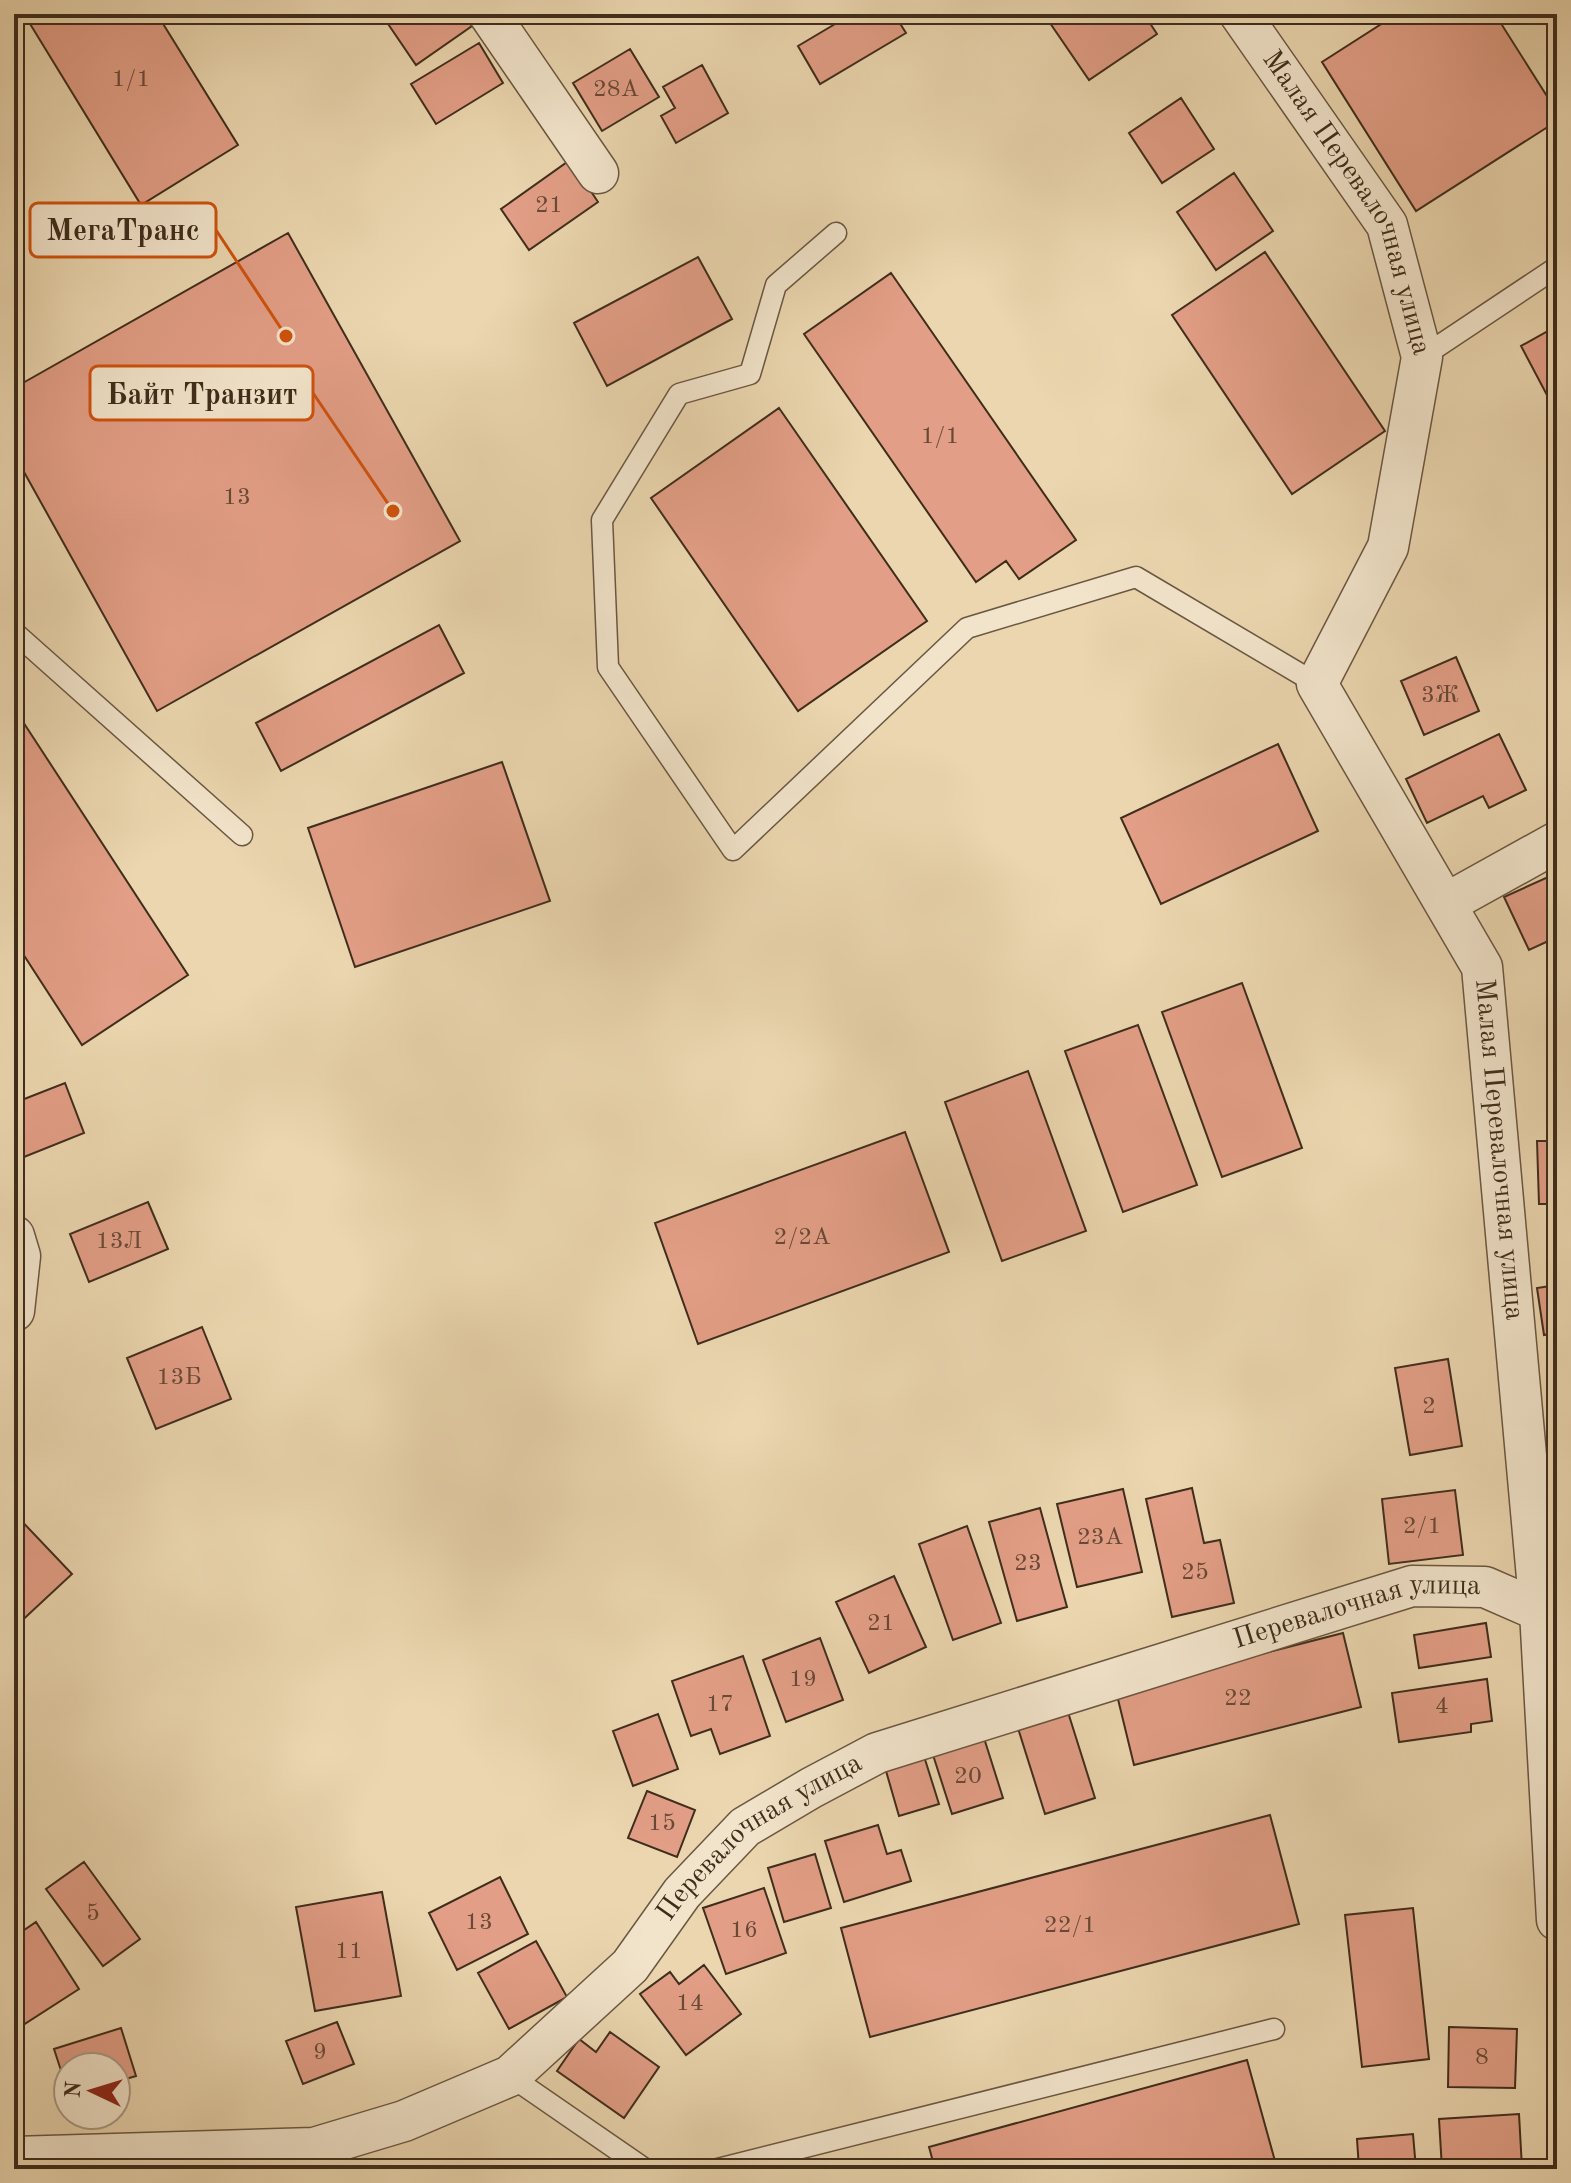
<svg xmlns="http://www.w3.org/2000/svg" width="1571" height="2183" font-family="'Old Standard TT',serif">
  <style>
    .building { fill: #e29e86; stroke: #3f2d1c; stroke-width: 2 }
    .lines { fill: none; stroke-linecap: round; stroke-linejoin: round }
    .service-casing { stroke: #6a5741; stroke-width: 23 }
    .minor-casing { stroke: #6a5741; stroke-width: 43 }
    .service { stroke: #f2e4cb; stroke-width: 20 }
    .minor { stroke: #f2e4cb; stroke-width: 40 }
    .labels { text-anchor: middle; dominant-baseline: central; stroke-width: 8; stroke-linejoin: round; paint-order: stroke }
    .number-label { font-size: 24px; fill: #684936 }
    .street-label { font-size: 28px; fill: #3f2d1c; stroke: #f2e4cb }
    .leader { fill: none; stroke: #cf520e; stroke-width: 3 }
    .callout-dot { fill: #cf520e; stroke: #f2e4cb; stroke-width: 3 }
    .callout { fill: #f2e4cb; stroke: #cf520e; stroke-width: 3 }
    .callout-label { font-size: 30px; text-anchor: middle; font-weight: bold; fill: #3f2d1c }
  </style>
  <rect width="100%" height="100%" fill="#ebd6af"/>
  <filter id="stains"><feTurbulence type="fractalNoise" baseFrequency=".0025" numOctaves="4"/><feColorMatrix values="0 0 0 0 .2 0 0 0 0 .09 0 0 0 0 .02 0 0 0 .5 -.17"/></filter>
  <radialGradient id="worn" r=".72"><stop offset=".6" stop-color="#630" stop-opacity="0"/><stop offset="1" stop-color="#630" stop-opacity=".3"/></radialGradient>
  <!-- building -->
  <path class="building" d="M24,14H157L238,145L141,205Z
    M389,14H463L472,26L416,65L384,18Z
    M852,14H894L906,33L820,84L798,46Z
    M1063,14H1144L1157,34L1089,80L1050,23Z
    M1397,14H1495L1557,112V121L1416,211L1322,62Z
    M479,43L503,83L436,124L411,84Z
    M630,49L659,97L602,131L573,83Z
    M702,65L728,113L676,143L661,116L675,108L663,87Z
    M1181,98L1214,149L1162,183L1129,133Z
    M570,160L598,202L529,250L501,209Z
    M1234,173L1273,231L1216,270L1177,212Z
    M288,233L460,541L157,711L14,454V388Z
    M1265,252L1385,431L1292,494L1172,315Z
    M698,257L732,319L607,386L574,323Z
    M891,273L1076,540L1019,579L1006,561L976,582L804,334Z
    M1557,326V414L1521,346Z
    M779,408L927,621L798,711L651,498Z
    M439,625L464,673L281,771L256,723Z
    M1456,657L1479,711L1424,735L1401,681Z
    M14,708L188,975L82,1045L14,940Z
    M1499,734L1526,790L1489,808L1483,796L1427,823L1406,779Z
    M1278,744L1318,831L1161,904L1121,818Z
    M502,762L550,901L355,967L308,828Z
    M1557,873V937L1529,950L1504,897Z
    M1242,983L1302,1148L1222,1177L1162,1012Z
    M1138,1025L1197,1185L1123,1212L1065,1051Z
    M1028,1071L1086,1231L1002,1261L945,1102Z
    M65,1083L84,1133L14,1161V1103Z
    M905,1132L949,1252L698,1344L655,1223Z
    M1537,1141H1557V1204H1539Z
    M148,1202L168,1249L89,1282L70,1234Z
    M1557,1285V1333L1544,1335L1537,1288Z
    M202,1327L231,1399L156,1429L127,1358Z
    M1448,1359L1462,1446L1410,1455L1395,1368Z
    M1192,1488L1204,1543L1220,1540L1234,1603L1172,1617L1146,1499Z
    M1123,1489L1142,1572L1077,1587L1057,1504Z
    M1455,1490L1463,1555L1389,1564L1382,1499Z
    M1040,1508L1067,1607L1017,1621L989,1522Z
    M14,1513L72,1574L14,1628Z
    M967,1526L1001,1623L953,1640L919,1544Z
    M894,1576L926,1647L869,1673L836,1602Z
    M1486,1623L1491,1657L1419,1668L1414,1635Z
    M1343,1633L1361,1707L1134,1765L1116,1691Z
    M820,1638L843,1700L786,1722L763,1660Z
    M743,1656L770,1736L720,1754L711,1729L691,1736L672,1681Z
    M1487,1679L1492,1721L1471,1724V1732L1399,1742L1392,1693Z
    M1067,1709L1095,1798L1045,1814L1017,1725Z
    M658,1714L678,1769L633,1786L613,1731Z
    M984,1738L1003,1798L952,1814L933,1755Z
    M923,1753L939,1804L899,1816L884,1764Z
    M647,1791L695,1810L677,1857L628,1838Z
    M1270,1815L1299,1924L870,2037L841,1928Z
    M878,1825L887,1854L901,1850L911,1881L844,1902L825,1841Z
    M815,1854L831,1908L784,1922L768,1868Z
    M84,1862L140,1939L103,1966L46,1889Z
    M500,1877L528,1934L457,1970L429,1913Z
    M764,1888L786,1953L726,1974L703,1908Z
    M382,1892L401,1996L315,2011L296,1907Z
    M1413,1908L1429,2059L1362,2067L1345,1915Z
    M36,1922L79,1989L23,2025L14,2010V1937Z
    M536,1941L567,1997L509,2029L478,1973Z
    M704,1965L741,2014L686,2055L640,1994L670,1972L679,1984Z
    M337,2022L354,2064L303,2084L286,2041Z
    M1449,2027L1517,2029L1515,2088L1448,2087Z
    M121,2028L136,2076L116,2082V2067H68V2092L54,2049Z
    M610,2032L659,2067L624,2118L557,2071L579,2039L596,2052Z
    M1247,2060L1275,2161L1245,2169H935L929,2147Z
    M1519,2114L1522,2168L1442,2169L1439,2119Z
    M1413,2134L1416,2169H1359L1357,2139Z
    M464,2162L465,2169H408Z"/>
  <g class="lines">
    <!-- service casing -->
    <g class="service-casing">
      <path id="service" d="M836,233L776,285L750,374L679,394L602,520L608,667L733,850L967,628L1136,577L1317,684
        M1422,357L1557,267
        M14,632L242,835
        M510,2076L645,2169
        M718,2169L1274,2029"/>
    </g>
    <!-- minor casing -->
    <g class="minor-casing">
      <g id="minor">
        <path d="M489,14L598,173"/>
        <path id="s1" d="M1240,14L1387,225L1422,357L1388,547L1317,684L1482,967L1540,1611L1557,1920"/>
        <path d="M1447,903L1557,842"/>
        <path d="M14,1236L20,1256L14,1311"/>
        <path id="s2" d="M14,2157L314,2148L404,2121L510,2076L630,1966L682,1893L745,1827L811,1788L877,1753L1412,1586L1485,1587L1540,1611L1557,1612"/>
      </g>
    </g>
    <!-- service -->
    <use href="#service" class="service"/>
    <!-- minor -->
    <use href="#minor" class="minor"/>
  </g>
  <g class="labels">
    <!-- number labels -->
    <g class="number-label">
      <text x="131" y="80">1/1</text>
      <text x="616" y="90">28А</text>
      <text x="549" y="206">21</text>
      <text x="940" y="437">1/1</text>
      <text x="237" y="498">13</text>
      <text x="1440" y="696">3Ж</text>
      <text x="802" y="1238">2/2А</text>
      <text x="119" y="1242">13Л</text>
      <text x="179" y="1378">13Б</text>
      <text x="1429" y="1407">2</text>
      <text x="1422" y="1527">2/1</text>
      <text x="1100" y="1538">23А</text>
      <text x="1028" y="1564">23</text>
      <text x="1195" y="1573">25</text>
      <text x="881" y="1624">21</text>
      <text x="803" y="1680">19</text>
      <text x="1238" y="1699">22</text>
      <text x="720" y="1705">17</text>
      <text x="1442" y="1707">4</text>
      <text x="968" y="1777">20</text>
      <text x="662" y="1824">15</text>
      <text x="93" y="1914">5</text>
      <text x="479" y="1923">13</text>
      <text x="1070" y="1926">22/1</text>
      <text x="744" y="1931">16</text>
      <text x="349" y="1952">11</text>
      <text x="690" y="2004">14</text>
      <text x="320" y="2053">9</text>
      <text x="1482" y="2058">8</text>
    </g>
    <!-- street labels -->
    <g class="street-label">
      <text stroke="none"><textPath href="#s1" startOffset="220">Малая Перевалочная улица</textPath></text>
      <text stroke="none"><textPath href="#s1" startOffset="1252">Малая Перевалочная улица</textPath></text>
      <text stroke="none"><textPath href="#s2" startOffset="1506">Перевалочная улица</textPath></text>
      <text stroke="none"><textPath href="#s2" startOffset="858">Перевалочная улица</textPath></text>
    </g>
  </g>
  <!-- callouts -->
  <path class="leader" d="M286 336L216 230M393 511L313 393"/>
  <g class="callout-dot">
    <circle cx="286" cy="336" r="8"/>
    <circle cx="393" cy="511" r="8"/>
  </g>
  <g class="callout">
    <rect x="30" y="203" width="186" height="54" rx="8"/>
    <rect x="90" y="366" width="223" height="54" rx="8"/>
  </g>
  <g class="callout-label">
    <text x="123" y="240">МегаТранс</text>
    <text x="202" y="404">Байт Транзит</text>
  </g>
  <!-- margin -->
  <rect width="1571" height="2183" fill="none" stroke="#ebd6af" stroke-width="48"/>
  <rect x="16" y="16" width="1539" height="2151" fill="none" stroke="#3f2d1c" stroke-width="4"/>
  <rect x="24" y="24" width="1523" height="2135" fill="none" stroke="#3f2d1c" stroke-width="2"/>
  <!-- north arrow -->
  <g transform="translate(92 2091) rotate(274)"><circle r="38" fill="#f2e4cb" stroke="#aa9b85" stroke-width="2"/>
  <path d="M0-6L14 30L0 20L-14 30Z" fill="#8f2418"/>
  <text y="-12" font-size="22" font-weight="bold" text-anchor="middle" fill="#3f2d1c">N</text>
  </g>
  <rect width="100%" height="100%" filter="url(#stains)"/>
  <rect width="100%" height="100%" fill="url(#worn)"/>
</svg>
